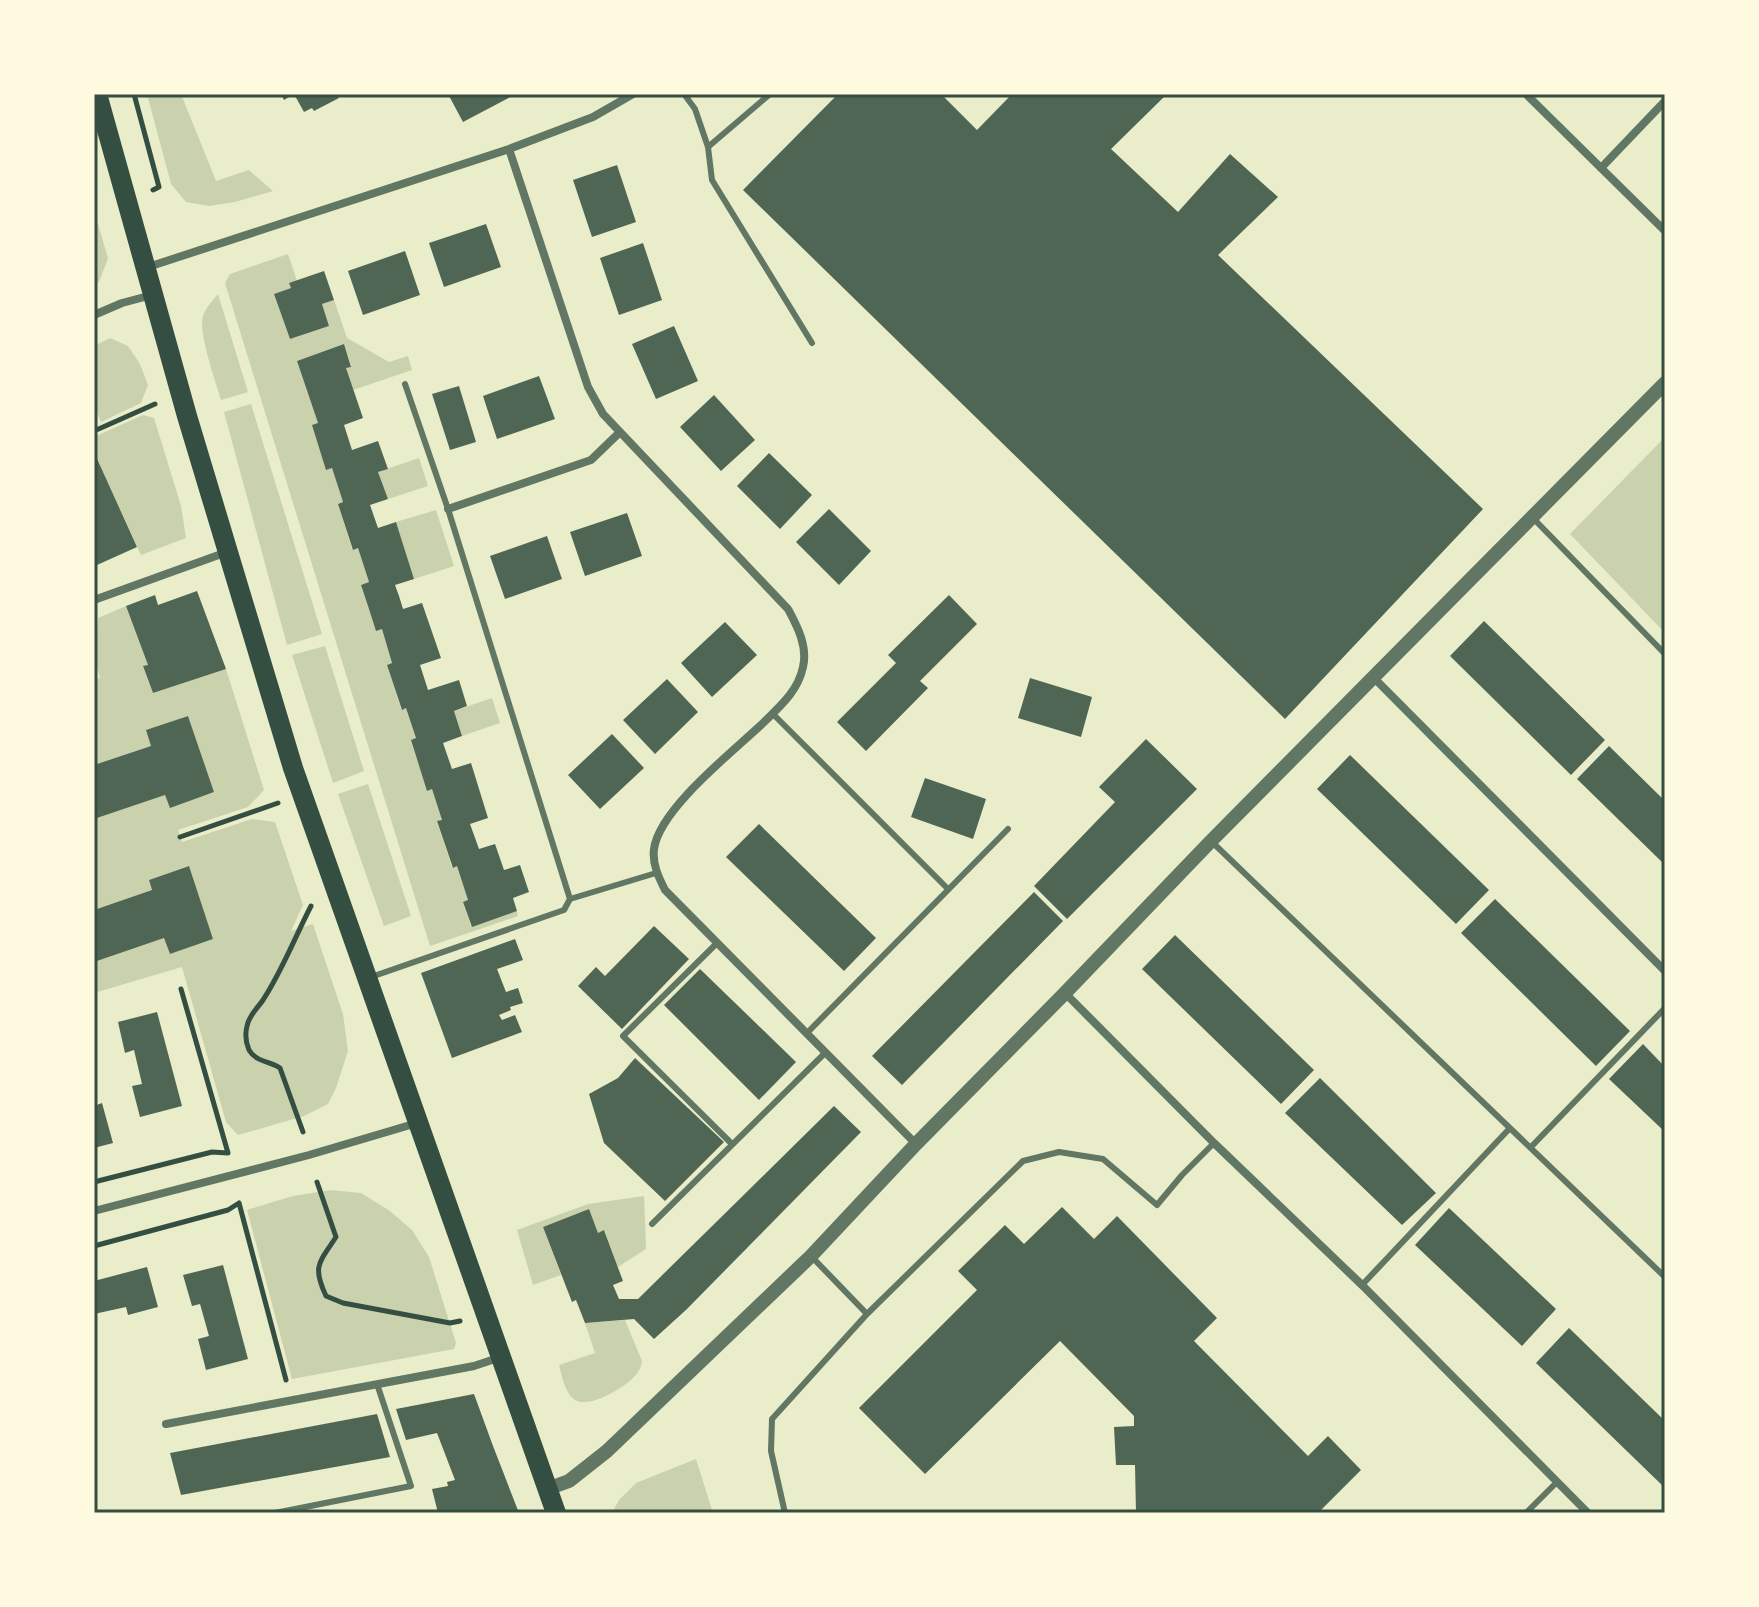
<svg xmlns="http://www.w3.org/2000/svg" width="1759" height="1607" font-family="Jost,sans-serif">
  <style>
    .green { fill: #cad2ad }
    .building { fill: #4f6655 }
    .lines { fill: none; stroke-linecap: round; stroke-linejoin: round }
    .path { stroke: #344e41; stroke-width: 5 }
    .service { stroke: #617663; stroke-width: 6 }
    .minor { stroke: #617663; stroke-width: 8 }
    .tertiary { stroke: #617663; stroke-width: 14 }
    .primary { stroke: #344e41; stroke-width: 20 }
    .neatline { fill: none; stroke: #344e41; stroke-width: 3 }
  </style>
  <rect width="100%" height="100%" fill="#e9edc9"/>
  <!-- green -->
  <path class="green" d="M147,94H181L216,181L249,170L273,191L235,202L209,206L186,202L171,184Z
    M94,222L98,224L108,258L99,282L94,284Z
    M288,254L297,281L291,288L274,294L290,339L329,326L322,304L334,300L347,338L389,362L408,356L412,370L353,390L346,368L351,366L344,344L297,361L318,423L326,469L332,468L343,502L338,504L352,549L358,548L369,582L361,585L376,630L382,629L392,663L387,665L401,709L406,708L416,738L411,741L427,790L432,789L442,820L437,822L452,867L457,866L468,900L463,903L471,926L517,911L518,916L430,946L225,283L230,274Z
    M218,294L248,392L221,400C216,382 198,333 203,316C206,308 212,301 218,294Z
    M110,338L128,346L140,364L148,385L141,403L101,422L94,406V346Z
    M251,404L322,634L287,645L224,412Z
    M143,415L154,418L181,506L186,538L141,555L94,452V437Z
    M1665,437V633L1570,534Z
    M419,458L428,486L388,499L378,472Z
    M436,510L454,566L414,579L396,522Z
    M126,606L148,665L143,667L153,693L226,669L264,790L248,807L178,830L182,842L252,819L275,822L303,905L291,931L313,924L343,1014L348,1051L336,1088L328,1104L304,1116L238,1135L226,1122L182,967L94,993V962L164,938L170,954L213,939L188,866L149,880L152,890L94,910V819L165,795L170,807L214,792L188,716L147,730L151,746L94,765V680L100,678L95,659L98,618Z
    M325,646L364,771L333,783L292,655Z
    M492,698L500,723L462,736L454,711Z
    M368,784L411,916L384,926L338,794Z
    M331,1190L361,1193L390,1211L412,1230L429,1257L456,1343L454,1349L292,1379L247,1210L293,1196Z
    M644,1196L646,1249L618,1267L605,1231L598,1233L589,1209L543,1227L561,1275L533,1285L517,1230L588,1204Z
    M625,1320L642,1361C641,1368 638,1373 633,1378C623,1388 589,1409 575,1400C565,1393 562,1377 559,1365L595,1353L585,1323Z
    M696,1459L713,1513H612L619,1500L636,1483Z"/>
  <!-- building -->
  <path class="building" d="M281,94H336L339,98L314,111L312,108L304,112L294,94L284,100Z
    M448,94H516L463,122Z
    M838,94H941L977,130L1012,94H1167L1111,149L1178,212L1230,154L1278,197L1218,255L1483,509L1285,719L743,190Z
    M617,165L636,222L592,237L573,180Z
    M486,224L501,267L444,287L429,243Z
    M643,243L662,300L619,315L600,258Z
    M405,251L420,295L363,315L348,271Z
    M324,271L334,300L322,304L329,326L290,339L274,294L291,288L289,283Z
    M674,326L698,381L656,399L632,344Z
    M344,344L351,367L346,368L363,418L344,425L352,450L378,441L388,469L378,472L388,499L370,505L378,528L396,522L414,579L395,585L399,596L403,609L422,603L441,658L420,665L428,690L459,680L467,706L454,711L462,736L443,743L452,769L471,763L488,818L470,824L479,849L495,844L504,870L520,865L529,892L513,898L517,911L472,927L463,902L468,900L457,866L453,868L437,821L442,820L432,789L427,791L411,740L416,738L406,708L402,710L387,665L392,663L382,629L376,631L368,606L361,585L369,582L358,548L353,550L338,504L343,502L332,468L326,470L312,425L318,423L297,361Z
    M539,376L555,419L497,439L483,396Z
    M459,386L476,442L450,450L432,394Z
    M714,395L755,440L721,471L680,427Z
    M94,452L137,547L97,565L94,558Z
    M769,453L812,495L780,529L737,486Z
    M829,509L871,551L839,585L796,542Z
    M627,513L642,556L585,576L570,532Z
    M547,536L562,579L505,599L490,556Z
    M197,591L226,669L153,693L143,666L148,665L126,606L155,595L158,605Z
    M949,595L977,624L920,681L928,688L866,751L837,722L896,663L888,655Z
    M1484,621L1605,740L1571,775L1450,656Z
    M725,622L757,655L712,697L681,663Z
    M1030,678L1092,697L1081,737L1018,718Z
    M667,679L698,712L655,754L623,720Z
    M188,716L214,792L170,808L165,795L94,819V765L151,746L146,730Z
    M612,734L644,768L600,809L568,775Z
    M1146,739L1197,789L1067,919L1034,886L1115,802L1099,787Z
    M1609,746L1665,801V865L1577,779Z
    M1350,755L1489,890L1456,924L1317,789Z
    M925,778L986,799L973,839L911,817Z
    M759,824L876,938L844,971L726,857Z
    M189,866L213,939L170,954L164,938L94,962V910L152,890L149,880Z
    M1034,892L1063,921L902,1085L872,1056Z
    M1495,899L1630,1031L1596,1066L1461,933Z
    M654,926L689,959L622,1029L578,986L596,967L605,976Z
    M1175,935L1314,1070L1281,1104L1142,969Z
    M515,939L523,960L497,969L506,992L518,988L523,1003L510,1007L511,1010L499,1015L502,1020L515,1015L522,1032L452,1058L421,973Z
    M700,969L796,1062L759,1100L664,1005Z
    M157,1012L182,1106L140,1117L132,1086L142,1084L134,1050L125,1053L118,1022Z
    M1643,1044L1665,1067V1132L1609,1079Z
    M635,1058L724,1142L665,1201L604,1143L589,1094L618,1078Z
    M1320,1078L1436,1193L1402,1225L1285,1113Z
    M102,1103L113,1143L94,1148V1106Z
    M834,1106L861,1132L687,1309L654,1339L634,1319L585,1323L576,1300L572,1302L543,1227L589,1209L598,1233L604,1230L623,1281L613,1285L619,1299H638Z
    M1062,1207L1094,1239L1117,1216L1217,1318L1194,1341L1308,1456L1328,1436L1361,1470L1318,1513H1136L1135,1465H1116L1114,1427L1134,1426V1416L1060,1341L925,1474L859,1408L977,1290L958,1271L1005,1225L1024,1244Z
    M1449,1208L1556,1309L1522,1346L1415,1245Z
    M223,1265L248,1359L206,1370L198,1339L209,1336L200,1304L192,1306L183,1275Z
    M147,1267L158,1307L128,1315L126,1307L94,1314V1281Z
    M1569,1328L1665,1421V1488L1536,1363Z
    M474,1394L493,1446L519,1513H438L432,1489L448,1486L447,1482L455,1480L437,1433L406,1440L396,1409Z
    M377,1414L390,1457L181,1495L170,1453Z"/>
  <g class="lines">
    <!-- path -->
    <path class="path" d="M134,94L159,187L153,190
      M94,431L155,404
      M180,837L278,803
      M303,1132L280,1068C270,1061 256,1062 249,1050C246,1043 245,1034 247,1026C249,1015 257,1009 263,1000C282,971 295,937 311,906
      M94,1182L212,1152L228,1153L181,989
      M317,1182L336,1237C319,1263 312,1266 326,1296L343,1303L450,1323L460,1321
      M94,1246L228,1210L239,1203L286,1380"/>
    <!-- service -->
    <path class="service" d="M684,94L695,109L708,147L712,180L812,343
      M708,147L770,94
      M405,384L448,509L570,899L656,873
      M1532,517L1665,654
      M773,714L948,889
      M1211,841L1665,1277
      M717,943L623,1036L732,1144
      M371,977L564,910L570,899
      M807,1033L1008,829
      M1531,1147L1665,1008
      M652,1224L826,1052
      M811,1256L867,1314L1023,1161L1059,1152L1103,1159L1157,1205L1182,1175L1214,1143
      M1362,1285L1510,1128
      M275,1513L411,1486L377,1384
      M785,1513L771,1451L772,1419L867,1314
      M1526,1513L1557,1482"/>
    <!-- minor -->
    <path class="minor" d="M1526,94L1665,231
      M509,149L588,387L603,414L788,609C797,626 808,646 803,667C798,692 778,708 761,725C731,753 659,810 654,849C652,864 659,878 665,890L916,1144
      M1601,168L1665,101
      M145,268L509,149L593,117L633,94
      M94,315L122,303L152,295
      M448,509L591,460L620,432
      M94,600L227,552
      M1373,677L1665,971
      M1065,993L1214,1143L1362,1285L1588,1513
      M94,1211L309,1155L417,1123
      M166,1424L474,1366L498,1358"/>
    <!-- tertiary -->
    <path class="tertiary" d="M547,1489L569,1481L607,1451L811,1256L916,1144L1065,993L1211,841L1665,383"/>
    <!-- primary -->
    <path class="primary" d="M97,94L187,416L293,768L556,1513"/>
  </g>
  <!-- border -->
  <rect width="1759" height="1607" fill="none" stroke="#fefae0" stroke-width="192"/>
  <rect x="96" y="96" width="1567" height="1415" class="neatline"/>
</svg>
